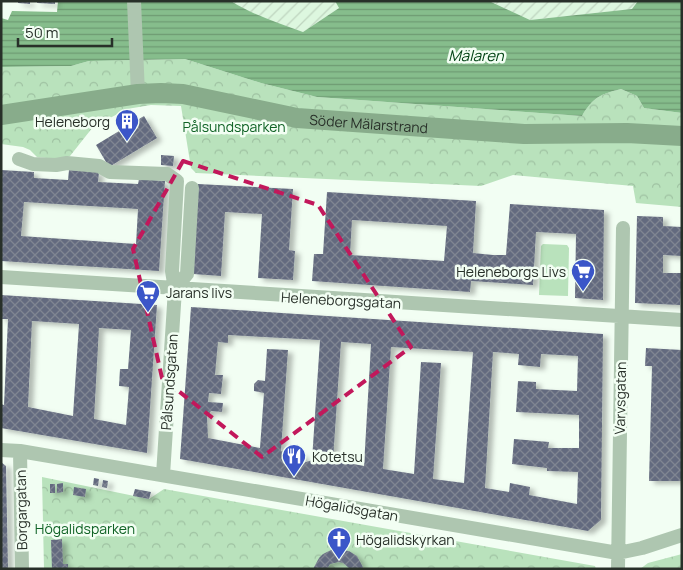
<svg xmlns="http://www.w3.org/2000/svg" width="683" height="570" font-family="Manrope,sans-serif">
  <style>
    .industrial { fill: url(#industrial-furrows) }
    .grass { fill: #b9e2bc }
    .park { fill: url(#park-crowns) }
    .water { fill: url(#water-rules) }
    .building { fill: url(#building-cross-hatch); fill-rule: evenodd; filter: url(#shadow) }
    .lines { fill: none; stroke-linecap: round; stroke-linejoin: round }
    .street { stroke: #aec6b0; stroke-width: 14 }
    .secondary { stroke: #88ac8b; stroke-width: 20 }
    .marked { fill: none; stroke: #c2185b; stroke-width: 4; stroke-dasharray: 10 6; stroke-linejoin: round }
    .labels { text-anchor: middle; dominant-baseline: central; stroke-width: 5; stroke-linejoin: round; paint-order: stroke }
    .poi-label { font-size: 14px; fill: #283029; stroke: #f2fef3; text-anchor: start }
    .street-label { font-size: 14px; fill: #283029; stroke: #f2fef3 }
    .park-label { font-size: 14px; fill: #106326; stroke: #f2fef3 }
    .water-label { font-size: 15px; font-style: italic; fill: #054517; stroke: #f2fef3 }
  </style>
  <defs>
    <pattern id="industrial-furrows" width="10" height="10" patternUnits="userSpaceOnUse" patternTransform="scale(1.25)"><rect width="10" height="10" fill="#ddf7df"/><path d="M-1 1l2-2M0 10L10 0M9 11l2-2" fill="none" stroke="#bed4bf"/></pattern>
    <pattern id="park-crowns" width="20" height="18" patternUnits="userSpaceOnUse" patternTransform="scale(1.25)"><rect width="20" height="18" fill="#b9e2bc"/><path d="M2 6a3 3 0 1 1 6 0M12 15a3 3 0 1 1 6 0" fill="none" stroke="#9fc2a2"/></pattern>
    <pattern id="water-rules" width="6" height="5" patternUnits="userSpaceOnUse" patternTransform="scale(1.25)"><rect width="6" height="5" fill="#86bd8c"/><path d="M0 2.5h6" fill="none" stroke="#6e9a72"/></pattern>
    <pattern id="building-cross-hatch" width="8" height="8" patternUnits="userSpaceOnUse" patternTransform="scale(1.25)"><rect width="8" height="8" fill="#646b7f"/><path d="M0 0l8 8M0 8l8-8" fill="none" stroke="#7f8592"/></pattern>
    <filter id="shadow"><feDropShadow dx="5" dy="3" stdDeviation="2.5" flood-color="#0004"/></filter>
  </defs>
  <rect width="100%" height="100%" fill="#f2fef3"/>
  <!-- industrial -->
  <path class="industrial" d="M231,1H335L339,8L303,32L270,21L245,10Z
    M489,1H638L633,9L530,20Z"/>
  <!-- grass -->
  <path class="grass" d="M543,244L567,245L569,248L568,296L539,295L541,246Z"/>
  <!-- park -->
  <path class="park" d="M185,59L261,83L317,97L582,116C593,97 601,94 621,89L637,96L644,108L682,113V207L636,203L633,186L513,175L481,186L196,173L191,168L181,106L151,105L127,109L93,127L70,156L56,159L37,157L30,150L23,147L1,144V67L71,66L89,61Z
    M42,477L149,499L164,489L595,566L596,569H44Z
    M682,554V569H640L648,563Z"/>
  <!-- water -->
  <path class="water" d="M58,1H231C253,15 278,23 303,32L339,8L335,1H489L530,20L632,9L638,1H682V113L644,108L637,96L621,89C601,94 593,97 582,116L317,97L261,83L185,59L89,61L71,66L1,67V18L8,20L12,11L57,12Z"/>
  <!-- building -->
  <path class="building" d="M18,1H30V4L18,3Z
    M37,1H55V4L37,3Z
    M144,116L157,138L109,167L96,145Z
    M161,155L174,156L173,166L161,165Z
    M1,170L34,172V178L68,180L69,170L99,172L98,182L138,184L139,179L165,181L159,271L1,261ZM24,202L138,209L136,244L21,236Z
    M198,184L293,189L289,250L295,251L293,280L258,278L262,214L225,212L221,276L193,274Z
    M327,192L476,201L473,253L493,255H506L510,204L604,210L603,300L575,298L576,234L536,232L533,285L471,281L470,292L312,281L314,254H323ZM352,220L447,226L444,261L350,255Z
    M637,216L663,217V226L682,227V256L663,255V273H682L680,305L635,303Z
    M1,295L157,305L147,453L1,428V404L4,405L8,319H1ZM32,321L79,324L73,416L28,407ZM99,328L131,330L128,369H120L119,386L129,387L126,425L94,419Z
    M191,307L603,334L601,520L588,531L180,459ZM228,335L320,340L312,460L303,463L304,455L281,451L288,350L267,349L265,381L258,380L254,384V391L264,393L260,448L208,438L207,416L211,411L222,412L223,403L208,402L209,393L221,394L223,375H215L218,342L228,343ZM341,342L371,344L364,466L333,460ZM391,347L473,352L464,483L433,479L441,363L421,362L414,474L383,469ZM493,352L519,354L518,365L540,367L541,354L578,356L577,391L536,389V382L518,381L516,412L579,415V448H548L549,442L514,439L512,464L547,468V471L578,472L577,504L529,495L530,487L510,483L509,492L485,488Z
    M646,348L682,350V481H649L652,366H645Z
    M1,462L6,466L8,569H1Z
    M94,478L99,479L98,486L93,485Z
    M103,480L108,481L107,488L102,487Z
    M63,483V492L57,493V484Z
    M50,484H55V493H50Z
    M74,487L86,489L85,497L73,495Z
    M135,489L151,492L149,499L133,496Z
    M62,539L63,564H68V569H52L51,540Z
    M333,549L349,551L357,556L364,569H350L343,563L339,562L330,564L327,569H313L319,558L323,554Z"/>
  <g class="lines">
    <!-- street -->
    <path class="street" d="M134,1L138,94
      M19,159L33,164L56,165L67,163L99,166L110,172L167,174L177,181L172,271L175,289L163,475
      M1,277L682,320
      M175,289L187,274L192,188
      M1,450L20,451L618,553L642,548L682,535
      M20,451L22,569
      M618,569L623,228"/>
    <!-- secondary -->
    <path class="secondary" id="s1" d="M1,115L138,94L161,93L183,94L297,118L410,126L524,134L627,133L682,136"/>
  </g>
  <!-- marked area -->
  <path class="marked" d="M183,161L318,205L411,347L262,457L162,378L133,249Z"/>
  <!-- icons -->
  <defs>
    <g id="building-pin" transform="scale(1.25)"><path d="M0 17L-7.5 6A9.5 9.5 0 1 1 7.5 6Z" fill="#3b56c8" stroke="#f2fef3"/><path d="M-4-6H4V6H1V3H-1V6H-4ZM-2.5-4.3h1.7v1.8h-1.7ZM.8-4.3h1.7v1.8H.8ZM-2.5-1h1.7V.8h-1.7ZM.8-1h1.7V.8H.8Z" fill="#fff"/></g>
    <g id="supermarket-pin" transform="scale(1.25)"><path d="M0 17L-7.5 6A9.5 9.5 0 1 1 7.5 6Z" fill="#3b56c8" stroke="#f2fef3"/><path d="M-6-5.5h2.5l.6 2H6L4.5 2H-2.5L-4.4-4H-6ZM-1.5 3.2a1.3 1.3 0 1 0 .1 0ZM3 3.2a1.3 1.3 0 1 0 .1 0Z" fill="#fff"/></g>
    <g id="restaurant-pin" transform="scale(1.25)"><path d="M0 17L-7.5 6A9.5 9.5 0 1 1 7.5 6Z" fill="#3b56c8" stroke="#f2fef3"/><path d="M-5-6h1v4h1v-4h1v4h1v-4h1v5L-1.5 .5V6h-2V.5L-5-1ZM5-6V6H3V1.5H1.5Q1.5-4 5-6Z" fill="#fff"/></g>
    <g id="church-pin" transform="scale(1.25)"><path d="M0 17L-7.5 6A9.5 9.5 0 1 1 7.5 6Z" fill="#3b56c8" stroke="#f2fef3"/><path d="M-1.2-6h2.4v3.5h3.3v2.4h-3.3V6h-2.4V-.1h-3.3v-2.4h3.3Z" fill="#fff"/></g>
  </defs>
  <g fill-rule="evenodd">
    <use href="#building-pin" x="127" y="121"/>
    <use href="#supermarket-pin" x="583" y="271"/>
    <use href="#supermarket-pin" x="148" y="292"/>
    <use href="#restaurant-pin" x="294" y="456"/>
    <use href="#church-pin" x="339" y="539"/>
  </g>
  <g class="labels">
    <!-- poi labels -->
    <g class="poi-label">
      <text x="110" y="121" text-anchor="end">Heleneborg</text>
      <text x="566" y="271" text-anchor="end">Heleneborgs Livs</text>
      <text x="166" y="292">Jarans livs</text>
      <text x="312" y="456">Kotetsu</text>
      <text x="356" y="539">Högalidskyrkan</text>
    </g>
    <!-- street labels -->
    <g class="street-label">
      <text stroke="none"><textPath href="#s1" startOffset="372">Söder Mälarstrand</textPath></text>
      <text transform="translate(341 300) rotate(3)">Heleneborgsgatan</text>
      <text transform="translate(169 382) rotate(-86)">Pålsundsgatan</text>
      <text transform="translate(620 398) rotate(-89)">Varvsgatan</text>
      <text transform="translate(352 508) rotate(10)">Högalidsgatan</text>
      <text transform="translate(21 510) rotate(-91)">Borgargatan</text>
    </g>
    <!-- park labels -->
    <g class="park-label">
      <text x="234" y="126">Pålsundsparken</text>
      <text x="85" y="528">Högalidsparken</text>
    </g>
    <!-- water labels -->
    <g class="water-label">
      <text x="476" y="55">Mälaren</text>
    </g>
  </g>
  <!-- border -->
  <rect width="683" height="570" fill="none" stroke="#283029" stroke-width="5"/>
  <!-- scale -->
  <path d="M18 38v8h94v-8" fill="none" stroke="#283029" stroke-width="2.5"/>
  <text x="25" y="38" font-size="15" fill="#283029" stroke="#f2fef3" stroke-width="4" paint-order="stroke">50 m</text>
</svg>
